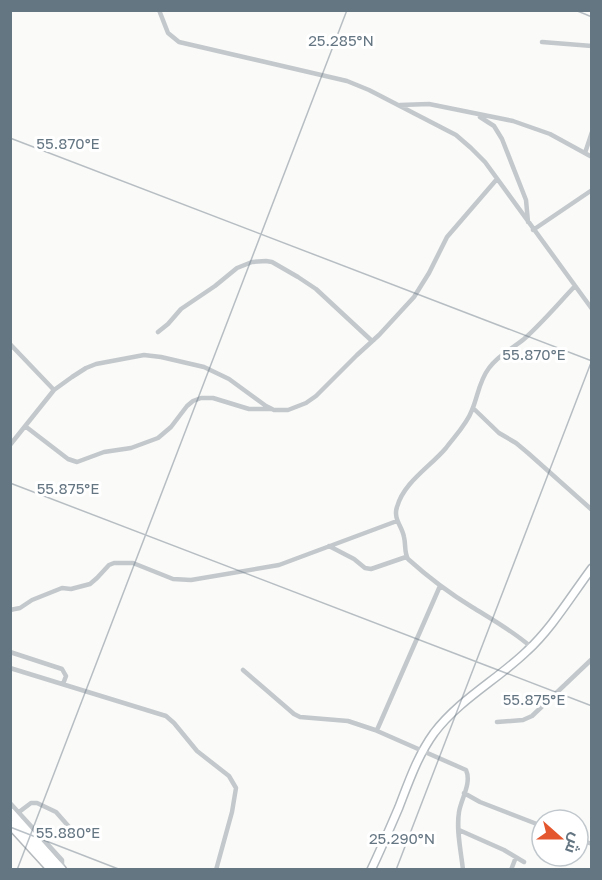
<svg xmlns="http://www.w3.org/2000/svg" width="602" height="880" font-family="'Golos Text',Cairo,sans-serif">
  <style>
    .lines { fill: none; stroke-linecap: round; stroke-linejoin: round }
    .secondary-casing { stroke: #b3babf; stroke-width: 10 }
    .highway-casing { stroke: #b4b9bd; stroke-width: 11 }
    .street { stroke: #c3c8cc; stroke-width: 4.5 }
    .secondary { stroke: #fff; stroke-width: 7 }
    .highway { stroke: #fff; stroke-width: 8 }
    .ticks { fill: none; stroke: #657683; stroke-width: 1.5; stroke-opacity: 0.45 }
    .ticks-label { font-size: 15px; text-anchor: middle; fill: #657683; stroke: #fff; stroke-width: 6; stroke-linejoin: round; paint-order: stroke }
  </style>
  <rect width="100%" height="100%" fill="#fafaf8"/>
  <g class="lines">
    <!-- secondary casing -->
    <g class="secondary-casing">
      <path id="secondary" d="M371,870C381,849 390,828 399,807C409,781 418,755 434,733C460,699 497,680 527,651C552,628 571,596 592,568"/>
    </g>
    <!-- highway casing -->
    <g class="highway-casing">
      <path id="highway" d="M10,812L62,870
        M10,824L52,870"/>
    </g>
    <!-- street -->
    <path class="street" d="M159,10L168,33L179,42L347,81L369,90L456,135L471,148L485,162L592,309
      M542,42L592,46
      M400,105L429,104L513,121L550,134L592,157
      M480,117L494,126L502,139L526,200L528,222
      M585,153L592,132
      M533,230L592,190
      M158,332L168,324L181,309L215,286L237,268L252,262L266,261L272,262L298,277L316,289L372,341
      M10,344L54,390
      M473,408L499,433L516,443L528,453L592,510
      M25,426L68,459L77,462L104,452L131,448L158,438L171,427L187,406L193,401L201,398H213L249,409H272
      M10,445L54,390L72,377L86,368L96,364L144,355L161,357L204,367L229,379L266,406L274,410H288L306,403L316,396L357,355L379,335L414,297L429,273L447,237L497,179
      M329,546L354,559L365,568L371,569L406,557
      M10,610L20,608L32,600L62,588L71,589L90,584L97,578L109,565L114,563H133L173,579L191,580L279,565L397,521
      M531,647C513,631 493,620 472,607C449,593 428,577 408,559C404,552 406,545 404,537C402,526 393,519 397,507C404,482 430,467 446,448C455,436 467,424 472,410C478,396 479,381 489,368C498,355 512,349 524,339C542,323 558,304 575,286
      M10,652L62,669L66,676L63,684
      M10,668L166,716L174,723L197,751L229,776L236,788L232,812L216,870
      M243,670L294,714L300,717L348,721L375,730L466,770C472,783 461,799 459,812C456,830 461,851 463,870
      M497,722L523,720L532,716L592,659
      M377,730L440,586
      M464,793L480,802L542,826
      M10,803L62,860V870
      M19,812L31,803H37L56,812L78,837
      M459,830L504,850L524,862
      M578,839L592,844
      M511,870L516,857"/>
    <!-- secondary -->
    <use href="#secondary" class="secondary"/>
    <!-- highway -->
    <use href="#highway" class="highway"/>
  </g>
  <!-- ticks -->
  <path class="ticks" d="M575,10L592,17M10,138L592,361M10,483L592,706M10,827L121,870M17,870L347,10M396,870L592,360"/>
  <g class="ticks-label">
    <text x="341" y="46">25.285°N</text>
    <text x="68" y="149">55.870°E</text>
    <text x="534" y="360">55.870°E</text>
    <text x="68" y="494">55.875°E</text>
    <text x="534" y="705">55.875°E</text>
    <text x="68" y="838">55.880°E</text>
    <text x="402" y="844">25.290°N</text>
  </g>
  <!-- border -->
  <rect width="602" height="880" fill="none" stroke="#657683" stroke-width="24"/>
  <!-- north arrow -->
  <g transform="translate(560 838) rotate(111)"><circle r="28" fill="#ffffff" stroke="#c1c8cd" stroke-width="1.5"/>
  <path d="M0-4.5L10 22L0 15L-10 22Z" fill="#e4572e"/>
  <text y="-9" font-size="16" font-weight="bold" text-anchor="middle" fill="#657683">ش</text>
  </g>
</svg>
